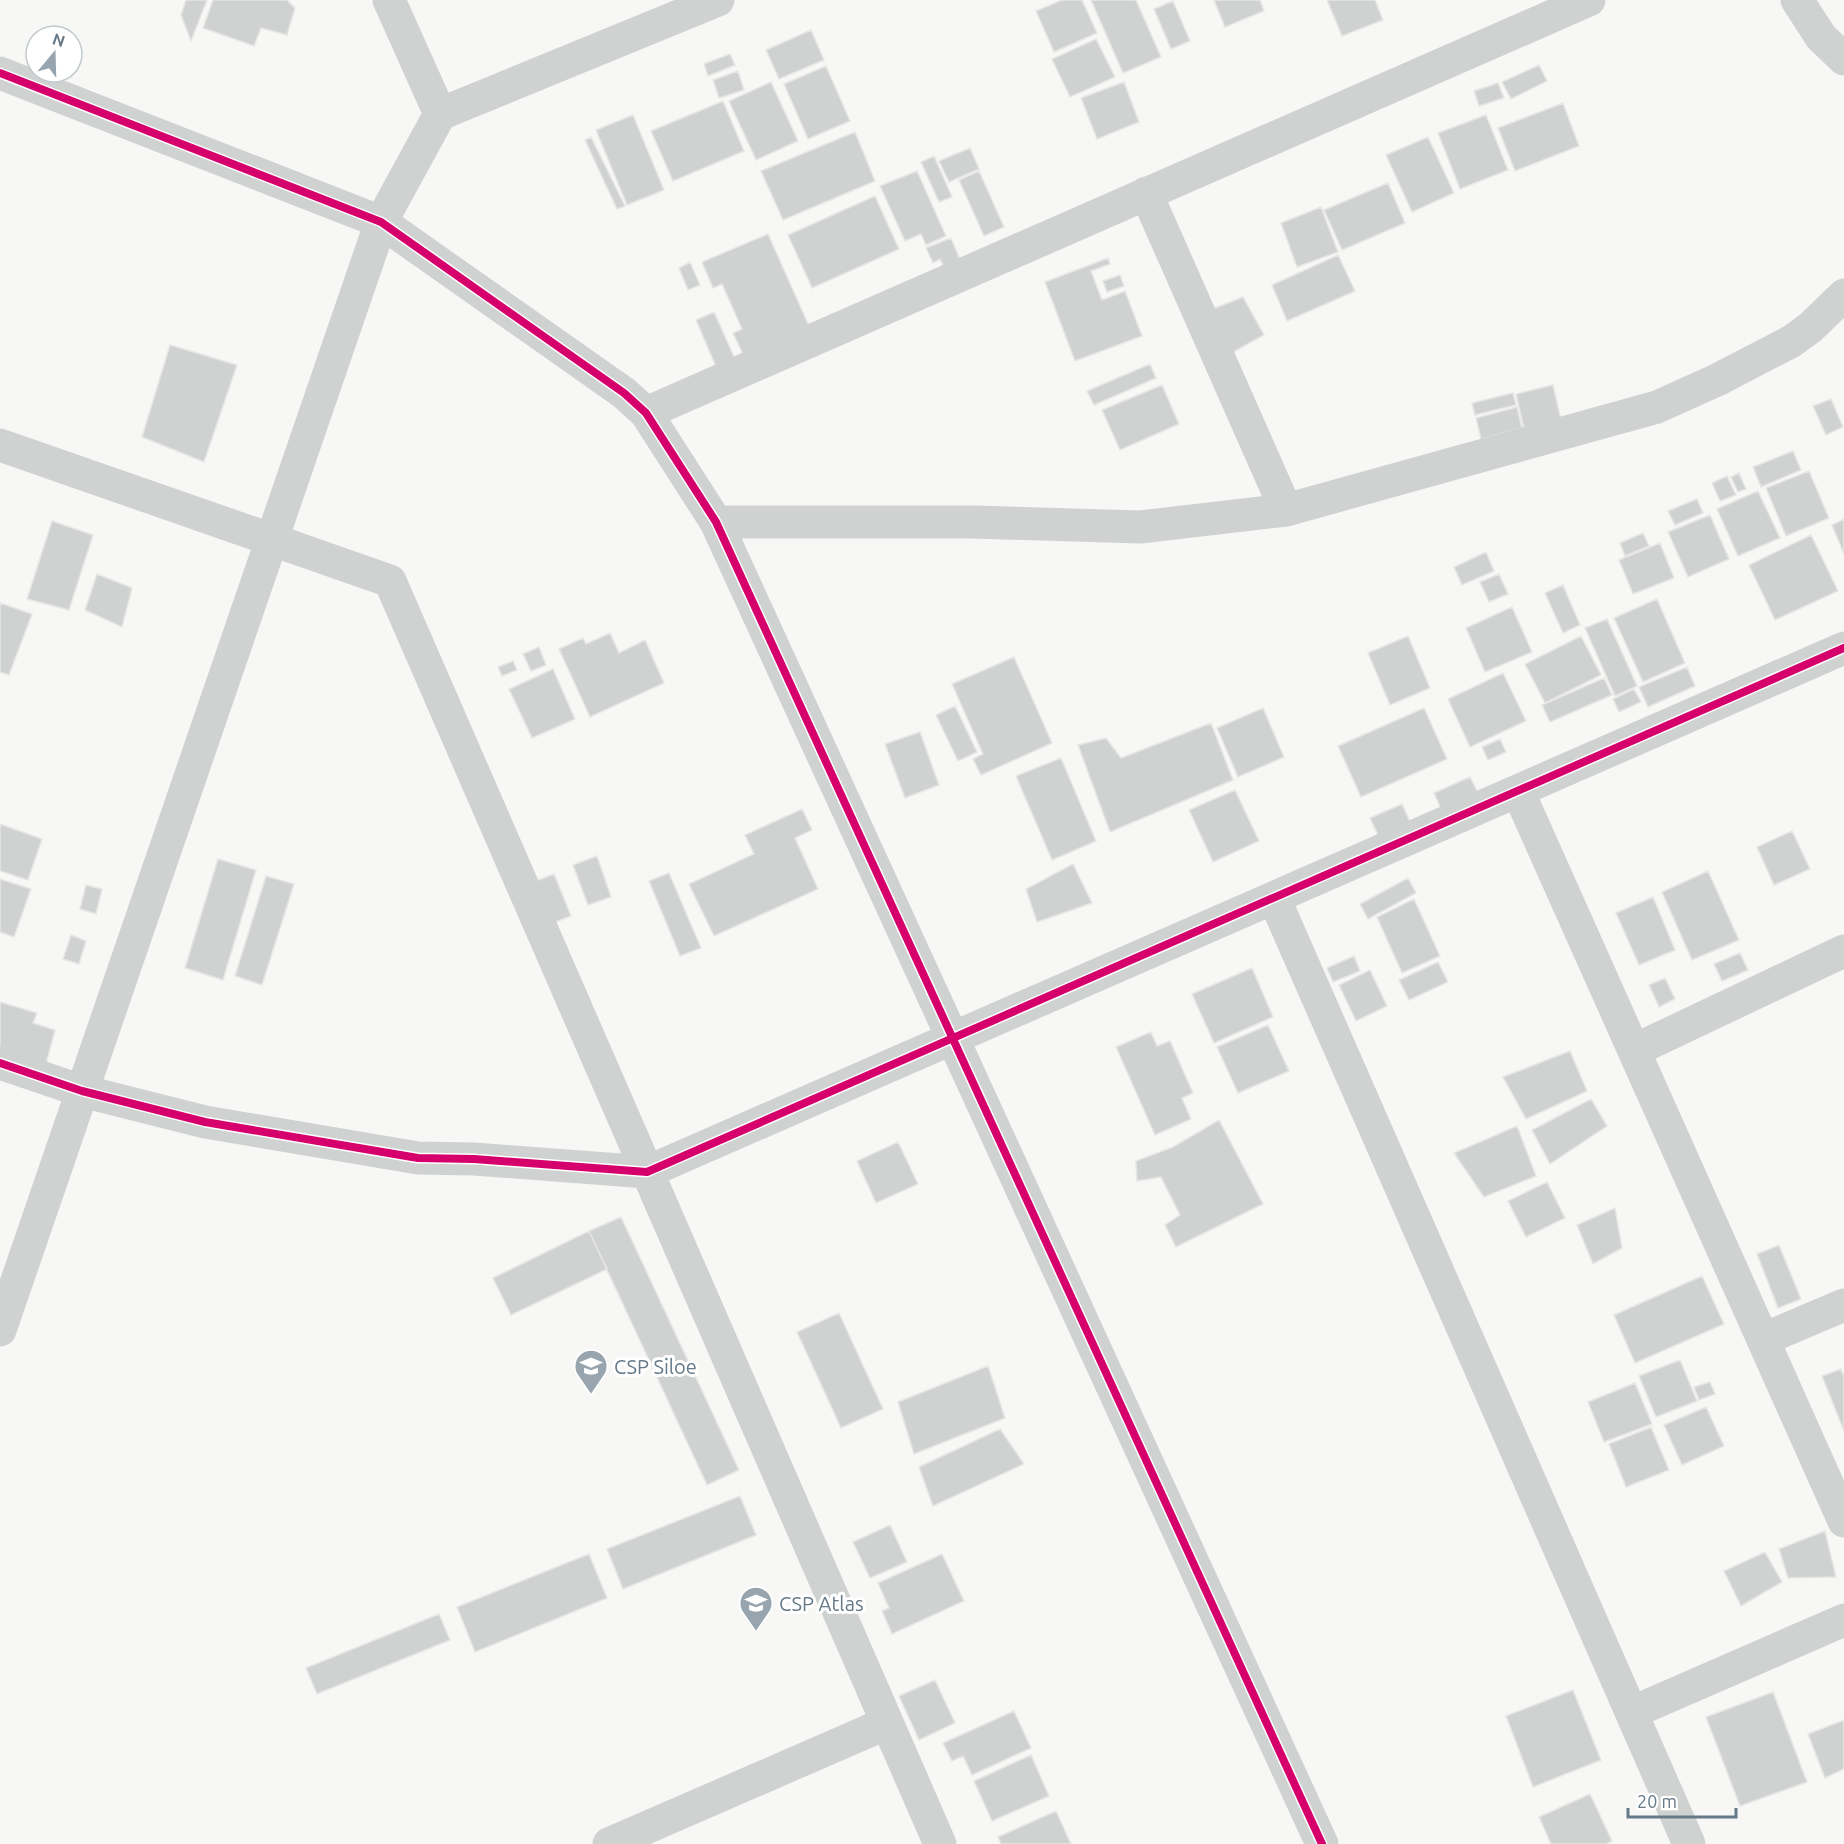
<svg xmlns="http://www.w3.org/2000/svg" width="1844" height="1844" font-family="Ubuntu,sans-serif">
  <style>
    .building { fill: #d0d2d2; stroke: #e6e6e5; stroke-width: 1.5 }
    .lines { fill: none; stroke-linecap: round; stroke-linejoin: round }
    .street { stroke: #d0d2d2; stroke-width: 33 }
    .cycleway-casing { stroke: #fff; stroke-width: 11 }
    .cycleway { stroke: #d6006c; stroke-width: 8 }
    .labels { text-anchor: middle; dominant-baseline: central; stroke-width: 6; stroke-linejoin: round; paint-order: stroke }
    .poi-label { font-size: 20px; fill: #657987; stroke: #fff; text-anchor: start }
  </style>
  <rect width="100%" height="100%" fill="#f7f7f5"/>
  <!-- building -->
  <path class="building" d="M186,0H207L191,41L181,15Z
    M213,0H287L295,8L287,35L261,28L254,46L203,28Z
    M1062,0H1082L1097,33L1054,52L1036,11Z
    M1091,0H1136L1161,57L1123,73Z
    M1214,0H1260L1264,11L1225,27Z
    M1327,0H1375L1383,20L1342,36Z
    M1173,1L1190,41L1171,49L1154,9Z
    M811,30L824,60L779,79L766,50Z
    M1096,39L1115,77L1070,97L1052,59Z
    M730,54L735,65L708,76L704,64Z
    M1539,65L1547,81L1511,99L1502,82Z
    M826,66L850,121L808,139L784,84Z
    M738,71L744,90L719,98L713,80Z
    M771,82L798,141L756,160L729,101Z
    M1124,82L1139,122L1097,139L1081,98Z
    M1498,83L1504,98L1479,106L1474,91Z
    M723,101L744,151L673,181L651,131Z
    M1563,103L1579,146L1515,171L1498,128Z
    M633,115L664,190L627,205L596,130Z
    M1486,115L1508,170L1460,189L1438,133Z
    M855,132L875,181L783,220L761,171Z
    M591,137L625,206L617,209L585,140Z
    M1428,137L1454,193L1412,212L1386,155Z
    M970,148L979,169L949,182L939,161Z
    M934,156L952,197L939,202L921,162Z
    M917,171L946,236L926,245L921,234L905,241L880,186Z
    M979,171L1004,227L984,236L959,180Z
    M1388,183L1405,223L1342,250L1324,210Z
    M875,196L899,249L812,288L788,235Z
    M1321,207L1338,252L1297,267L1281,223Z
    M768,234L809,326L743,354L733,333L742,329L722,284L713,288L702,262Z
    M951,238L961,262L945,269L940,259L933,263L926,248Z
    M1338,255L1355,291L1287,321L1272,285Z
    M1108,258L1110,264L1091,271L1102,300L1125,291L1142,336L1075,361L1045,282Z
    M690,262L700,285L688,290L679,268Z
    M1120,275L1124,286L1107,292L1103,281Z
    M1243,297L1264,335L1228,355L1205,312Z
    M714,312L736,361L717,369L696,320Z
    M170,345L237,365L204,462L142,437Z
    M1150,364L1156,378L1094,405L1087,391Z
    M1162,385L1179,424L1120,450L1102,410Z
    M1553,385L1561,420L1524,429L1516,394Z
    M1513,393L1516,405L1475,415L1472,403Z
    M1831,399L1843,427L1826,435L1813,406Z
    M1517,407L1522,428L1481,439L1476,418Z
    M1793,451L1801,470L1761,487L1753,467Z
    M1809,471L1829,518L1786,536L1766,488Z
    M1739,473L1746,489L1738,492L1731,477Z
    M1727,476L1736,495L1720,501L1712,483Z
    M1758,491L1780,538L1738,556L1717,509Z
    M1697,499L1703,513L1675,525L1668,511Z
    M1710,515L1729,559L1688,577L1668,532Z
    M1844,519V554L1832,525Z
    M52,521L93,535L69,610L27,599Z
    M1643,533L1649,546L1625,556L1620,543Z
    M1811,535L1838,591L1775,620L1749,565Z
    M1660,543L1674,578L1633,594L1619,560Z
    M1486,552L1494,571L1462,585L1454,567Z
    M97,574L132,588L122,627L85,610Z
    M1499,574L1508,594L1489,602L1480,582Z
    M1563,585L1580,625L1563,633L1545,593Z
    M1657,599L1685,663L1643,682L1614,618Z
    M0,603L32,614L9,675L0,672Z
    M1512,607L1532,652L1485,672L1466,628Z
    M1607,619L1637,686L1615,696L1585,628Z
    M610,633L619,653L645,640L664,683L590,717L559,649L583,638L586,644Z
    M1408,636L1430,688L1390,705L1368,653Z
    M1581,636L1601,675L1545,703L1525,664Z
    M539,647L546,665L531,671L523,654Z
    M1014,657L1052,743L981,775L973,759L983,754L952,684Z
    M513,661L517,670L502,676L498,667Z
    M1687,667L1695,686L1648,707L1639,687Z
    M553,669L575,719L532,738L509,689Z
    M1503,673L1526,721L1470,747L1448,699Z
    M1604,678L1612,695L1550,722L1542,705Z
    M1634,689L1641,702L1619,712L1613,699Z
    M955,706L977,752L958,761L936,715Z
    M1263,708L1284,757L1238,777L1217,728Z
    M1424,708L1447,759L1361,797L1338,746Z
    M1211,723L1233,780L1110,832L1078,745L1106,738L1121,758Z
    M920,732L939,785L905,798L885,744Z
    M1500,739L1506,752L1488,760L1482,747Z
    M1061,758L1096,841L1052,860L1016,776Z
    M1470,777L1479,795L1442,811L1434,793Z
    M1235,790L1259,841L1213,862L1189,810Z
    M1402,804L1411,824L1379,837L1370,818Z
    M802,809L812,830L795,838L818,889L714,936L689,884L754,854L745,835Z
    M0,824L42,839L28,880L0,871Z
    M1792,831L1810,869L1774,885L1757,847Z
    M597,856L611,897L588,905L573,865Z
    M218,859L256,870L223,980L185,968Z
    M1073,864L1092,903L1037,922L1026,889Z
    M1708,871L1739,940L1692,960L1662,892Z
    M669,873L701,948L680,956L649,881Z
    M554,874L571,916L548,925L531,883Z
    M266,876L294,884L262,985L235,976Z
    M1408,878L1416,893L1368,919L1360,904Z
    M0,879L31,889L14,937L0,932Z
    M86,885L102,889L96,914L80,909Z
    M1653,897L1675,950L1639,965L1616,913Z
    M1414,899L1440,956L1402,973L1377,917Z
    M71,935L86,941L79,964L63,959Z
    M1740,953L1748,970L1722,981L1714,964Z
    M1354,956L1360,971L1333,982L1327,968Z
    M1438,962L1448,982L1409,1000L1399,980Z
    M1252,968L1273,1017L1214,1043L1192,994Z
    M1370,970L1387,1006L1356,1021L1339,985Z
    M1665,978L1675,999L1659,1007L1649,985Z
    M0,1002L37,1013L33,1023L55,1030L46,1064L0,1050Z
    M1268,1025L1289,1071L1238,1093L1217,1047Z
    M1151,1032L1157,1046L1170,1041L1193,1093L1182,1098L1191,1119L1155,1135L1116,1047Z
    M1570,1051L1587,1091L1526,1119L1503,1077Z
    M1591,1099L1607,1126L1550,1164L1532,1130Z
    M1219,1120L1263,1204L1176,1247L1165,1225L1180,1215L1161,1177L1137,1181L1136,1161L1173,1147Z
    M1517,1126L1536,1176L1484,1197L1454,1153Z
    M898,1142L918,1184L876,1203L857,1161Z
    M1547,1182L1565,1218L1526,1237L1508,1201Z
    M1615,1208L1622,1248L1593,1264L1577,1225Z
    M621,1217L739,1470L707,1485L589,1231Z
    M589,1231L607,1269L511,1315L493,1278Z
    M1779,1245L1801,1299L1778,1308L1757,1254Z
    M1702,1276L1724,1324L1635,1363L1614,1315Z
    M839,1313L883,1409L841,1428L797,1332Z
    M1680,1360L1697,1401L1656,1417L1639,1376Z
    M988,1366L1005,1418L914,1454L898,1402Z
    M1841,1369L1844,1377V1431L1822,1376Z
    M1710,1382L1715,1394L1699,1400L1694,1387Z
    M1635,1383L1652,1424L1604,1442L1588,1402Z
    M1706,1407L1724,1446L1682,1465L1664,1425Z
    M1651,1427L1669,1470L1626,1487L1609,1444Z
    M1000,1429L1024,1464L933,1506L919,1467Z
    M740,1496L756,1535L623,1589L607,1549Z
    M890,1525L907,1562L870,1578L853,1542Z
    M1825,1531L1836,1577L1788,1578L1779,1549Z
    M1765,1552L1782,1582L1741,1606L1724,1571Z
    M589,1554L607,1598L475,1652L457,1607Z
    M942,1554L964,1601L892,1634L882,1611L889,1608L878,1583Z
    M439,1614L450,1640L317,1694L306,1668Z
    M935,1680L955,1723L919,1740L899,1696Z
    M1573,1690L1601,1760L1533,1787L1506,1716Z
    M1773,1692L1807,1782L1740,1806L1706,1717Z
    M1014,1711L1031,1748L972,1775L963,1756L952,1761L943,1743Z
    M1844,1720V1769L1825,1778L1808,1734Z
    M1031,1755L1049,1796L992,1821L974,1781Z
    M1590,1794L1612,1841L1606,1844H1551L1539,1817Z
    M1056,1811L1071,1844H1001L998,1837Z"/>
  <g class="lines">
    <!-- street -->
    <path class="street" d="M389,0L440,114
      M1797,0L1821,37L1844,59
      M0,73L381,222L624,393L646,413L716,522L1322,1844
      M1146,193L1286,510
      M646,413L1589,0
      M0,445L390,581L940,1844
      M716,522H972L1140,527L1286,510L1657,407L1717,380L1792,341L1811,327L1844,295
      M1518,791L1844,1521
      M1274,898L1689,1844
      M1635,1050L1844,951
      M0,1063L82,1091L205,1122L418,1158L474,1159L647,1172L1844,648
      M0,1330L381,222L440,114L718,0
      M1764,1339L1844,1305
      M1633,1712L1844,1620
      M609,1844L887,1723"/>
    <!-- cycleway casing -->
    <g class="cycleway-casing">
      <path id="cycleway" d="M0,73L381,222L624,393L646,413L716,522L1322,1844
        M0,1063L82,1091L205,1122L418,1158L474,1159L647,1172L1844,648"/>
    </g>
    <!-- cycleway -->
    <use href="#cycleway" class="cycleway"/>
  </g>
  <!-- icons -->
  <defs>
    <g id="school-pin" transform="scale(1.725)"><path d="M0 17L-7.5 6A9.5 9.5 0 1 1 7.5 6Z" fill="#98a5ae" stroke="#fff"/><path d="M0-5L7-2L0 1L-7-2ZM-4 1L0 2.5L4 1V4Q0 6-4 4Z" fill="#fff"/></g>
  </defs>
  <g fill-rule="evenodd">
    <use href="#school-pin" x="591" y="1366"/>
    <use href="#school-pin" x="756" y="1603"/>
  </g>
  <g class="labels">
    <!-- poi labels -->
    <g class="poi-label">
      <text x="614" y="1366">CSP Siloe</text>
      <text x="779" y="1603">CSP Atlas</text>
    </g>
  </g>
  <!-- north arrow -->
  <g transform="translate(54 54) rotate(19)"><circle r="28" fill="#ffffff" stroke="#c1c9cf" stroke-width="1.5"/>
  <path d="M0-4.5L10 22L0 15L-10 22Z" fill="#98a5ae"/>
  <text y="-9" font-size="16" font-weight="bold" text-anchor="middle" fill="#657987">N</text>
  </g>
  <!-- scale -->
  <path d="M1628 1808v9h108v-9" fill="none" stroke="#657987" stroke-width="3"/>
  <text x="1637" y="1808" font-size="18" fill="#657987" stroke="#ffffff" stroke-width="4.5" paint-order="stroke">20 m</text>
</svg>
